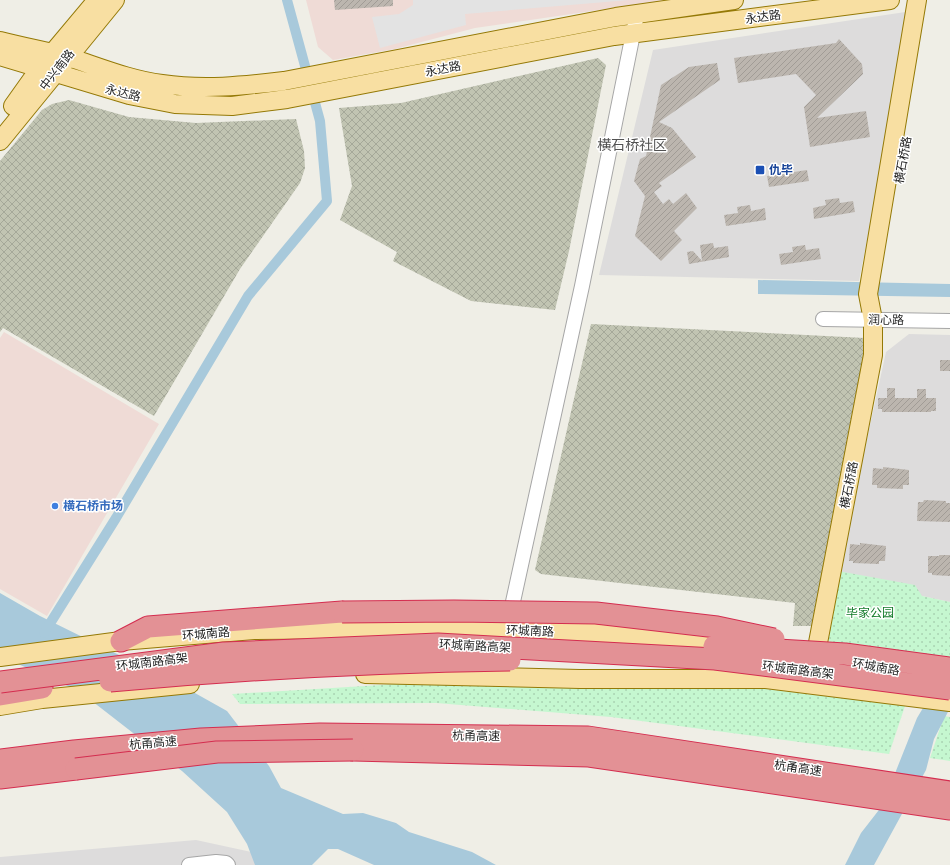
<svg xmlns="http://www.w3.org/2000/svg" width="950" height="865" font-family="'Roboto Condensed','Noto Sans SC',sans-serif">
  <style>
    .residential { fill: #dddcdc }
    .commercial { fill: #efdbd6 }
    .construction { fill: url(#construction-cross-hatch) }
    .park { fill: url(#park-dots) }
    .parking { fill: #e3e3e3 }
    .water { fill: #a8c9db }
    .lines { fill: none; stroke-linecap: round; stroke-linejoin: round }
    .canal { stroke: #a8c9db; stroke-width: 10 }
    .building { fill: url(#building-hatch) }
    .minor-casing { stroke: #a6a6a6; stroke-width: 16 }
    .major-casing { stroke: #947906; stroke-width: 20 }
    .highway-casing { stroke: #d42d4f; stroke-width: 23 }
    .minor { stroke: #fff; stroke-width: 14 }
    .major { stroke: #f8dfa2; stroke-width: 18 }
    .highway { stroke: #e39195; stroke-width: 21 }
    .highway-bridge-casing { stroke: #d42d4f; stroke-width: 23; stroke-linecap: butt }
    .highway-bridge { stroke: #e39195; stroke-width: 21 }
    .transit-dot { fill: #1a4fb4; stroke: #fff; stroke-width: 1.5 }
    .shop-dot { fill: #3f7fe0; stroke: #fff; stroke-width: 1.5 }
    .labels { text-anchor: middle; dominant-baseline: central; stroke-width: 3; stroke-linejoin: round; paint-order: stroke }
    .street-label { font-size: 12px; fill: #1f1f1f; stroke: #fff }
    .transit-label { font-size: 12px; font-weight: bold; fill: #164399; stroke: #fff; text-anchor: start }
    .shop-label { font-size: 12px; font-weight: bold; fill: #366cbe; stroke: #fff; text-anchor: start }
    .park-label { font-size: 12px; fill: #107a28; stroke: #fff }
    .quarter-label { font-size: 14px; fill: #525252; stroke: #fff }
  </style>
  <defs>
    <pattern id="construction-cross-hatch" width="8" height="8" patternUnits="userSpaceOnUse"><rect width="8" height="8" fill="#c1c4b2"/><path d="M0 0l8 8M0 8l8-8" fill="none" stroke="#a5a899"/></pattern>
    <pattern id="park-dots" width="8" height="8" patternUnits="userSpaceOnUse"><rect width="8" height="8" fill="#c5f7d0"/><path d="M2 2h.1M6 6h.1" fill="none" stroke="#a9d3b2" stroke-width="1.8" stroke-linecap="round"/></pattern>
    <pattern id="building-hatch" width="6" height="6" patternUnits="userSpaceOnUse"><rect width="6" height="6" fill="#bcb6af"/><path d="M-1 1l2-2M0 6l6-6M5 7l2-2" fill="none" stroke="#a19c96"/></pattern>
  </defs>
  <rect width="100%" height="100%" fill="#efeee6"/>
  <!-- residential -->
  <path class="residential" d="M912,11L859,281L599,275L653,50Z
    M909,334L950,335V602L922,596L838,571L886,352Z
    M196,840L312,865H0V857Z"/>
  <!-- commercial -->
  <path class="commercial" d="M306,0H668L475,28L395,49L333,60L318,47Z
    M4,332L159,424L47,616L0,589V338Z"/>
  <!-- construction -->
  <path class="construction" d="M598,58L606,65L569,251L555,310L471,301L393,261L397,252L340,220L352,186L339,108L401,103Z
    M69,100L129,117L196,123L296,119L304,151L305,168L300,183L240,269L154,416L3,328L0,332V161L42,110L52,104Z
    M591,324L865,338L868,342L813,626H793L795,603L541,574L535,570Z"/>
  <!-- park -->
  <path class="park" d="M838,571L915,585L922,596L950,602V660L831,643L826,637Z
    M447,681L742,686L905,706L889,754L611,717L436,703L240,704L232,694Z
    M944,716L950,717V761L930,758Z"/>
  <!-- parking -->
  <path class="parking" d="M413,0H629L465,14L466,25L380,48L372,17L399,14L413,5Z"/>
  <!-- water -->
  <path class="water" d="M758,280L950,284V297L758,294Z
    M0,593L40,616L186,688L227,711L269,766L281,788L343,814L363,813L396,823L409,832L472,852L496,865H374L338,849H328L312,865H255L247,844L227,812L182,771L79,691L0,656Z
    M950,663V708L934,739L926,770L874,865H845L861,833L882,806L917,718Z"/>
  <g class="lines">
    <!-- canal -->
    <path class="canal" d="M44,633L116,518L248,296L327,201L320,121L287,0"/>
  </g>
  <!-- building -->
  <path class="building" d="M334,0H393V6L335,10Z
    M839,39L862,64L863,74L817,118L866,111L870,137L810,147L804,107L816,95L796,74L738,83L734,58L836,43Z
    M717,63L720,80L659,122L672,128L696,157L659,183L662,186L654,192L663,204L669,199L673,204L686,193L697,208L674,231L682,240L661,261L635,236L645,196L634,181L640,159L646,156L661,85L689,67Z
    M793,167L794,172L807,170L809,181L769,187L767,176L780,174V169Z
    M839,198L840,203L853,201L855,212L814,219L813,208L826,205L825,200Z
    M750,205L751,211L765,208L766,220L726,226L724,215L738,213L737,207Z
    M713,243L714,248L728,246L729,257L689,264L687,252L693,251L702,261L700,245Z
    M805,245L806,250L819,248L821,259L781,265L779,254L793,252L792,247Z
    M940,360H950V371H940Z
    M887,388H895V398H917V389H926V398H936V411H931V412H882V409H878V398H887Z
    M883,467L909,470V485H903V489L877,488V485H872L873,468L883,469Z
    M924,500L946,501V503H950V522L917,521L918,502H923Z
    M860,543L886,546L885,561H879V564L853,563V561H849L850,544L860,545Z
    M939,555H950V576L932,575V573H928V556H939Z"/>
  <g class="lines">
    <!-- minor casing -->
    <g class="minor-casing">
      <path id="minor" d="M823,319L950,321
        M509,620L582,286L637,14
        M189,865L216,862L226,863L228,865"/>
    </g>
    <!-- major casing -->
    <g class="major-casing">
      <path id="major" d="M0,41C23,47 46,51 68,57C99,67 130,80 162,84C203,90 243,86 284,81L616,17L734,0
        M0,56L129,95L175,104L232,106L287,99L614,36L890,0
        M13,106L40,68L97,0
        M0,141L115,0
        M817,648L873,355V320L868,294L917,0
        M0,657L121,641L254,630L385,629L595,633L729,646
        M365,674L580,679H766L950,702
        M0,706L42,699L190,684"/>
    </g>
    <!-- highway casing -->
    <g class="highway-casing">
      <path id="highway" d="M121,641L148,627L342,612
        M0,695L42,688
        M353,750L589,756L950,809
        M0,760L74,751L201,739L320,734L588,737L950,792
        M0,778L76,769"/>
    </g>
    <!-- minor -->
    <use href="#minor" class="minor"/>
    <!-- major -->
    <use href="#major" class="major"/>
    <!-- highway -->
    <use href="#highway" class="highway"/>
    <!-- highway-bridge casing -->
    <g class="highway-bridge-casing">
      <path id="highway-bridge" d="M342,612L454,611L596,613L717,627L774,639
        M714,646L845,654L950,668
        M110,681C243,669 377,662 510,660
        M0,682L224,653L438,644L715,659L950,689
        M76,769L217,752L353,750"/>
    </g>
    <!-- highway-bridge -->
    <use href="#highway-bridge" class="highway-bridge"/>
  </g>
  <!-- markers -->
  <rect class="transit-dot" x="755" y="165" width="10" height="10" rx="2"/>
  <circle class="shop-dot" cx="55" cy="506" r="4"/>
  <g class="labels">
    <!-- street labels -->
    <g class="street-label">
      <text transform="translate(763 17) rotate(-8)">永达路</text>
      <text transform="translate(443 69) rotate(-11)">永达路</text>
      <text transform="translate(57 70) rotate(-52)">中兴南路</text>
      <text transform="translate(123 93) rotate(14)">永达路</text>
      <text transform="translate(903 160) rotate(-80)">横石桥路</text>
      <text transform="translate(886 320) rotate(1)">润心路</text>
      <text transform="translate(849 485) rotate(-79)">横石桥路</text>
      <text transform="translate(530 631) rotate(2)">环城南路</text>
      <text transform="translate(206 634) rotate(-5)">环城南路</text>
      <text transform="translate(475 646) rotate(3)">环城南路高架</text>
      <text transform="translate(152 662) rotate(-7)">环城南路高架</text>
      <text transform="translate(876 667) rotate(10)">环城南路</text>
      <text transform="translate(798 670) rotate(7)">环城南路高架</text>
      <text transform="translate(476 736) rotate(1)">杭甬高速</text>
      <text transform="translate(153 743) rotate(-5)">杭甬高速</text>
      <text transform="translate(798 768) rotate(8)">杭甬高速</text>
    </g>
    <!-- transit labels -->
    <g class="transit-label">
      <text x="769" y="170">仇毕</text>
    </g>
    <!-- shop labels -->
    <g class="shop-label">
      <text x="63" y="506">横石桥市场</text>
    </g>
    <!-- park labels -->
    <g class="park-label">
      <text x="870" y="613">毕家公园</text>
    </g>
    <!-- quarter labels -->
    <g class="quarter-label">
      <text x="632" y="145">横石桥社区</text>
    </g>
  </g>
</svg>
